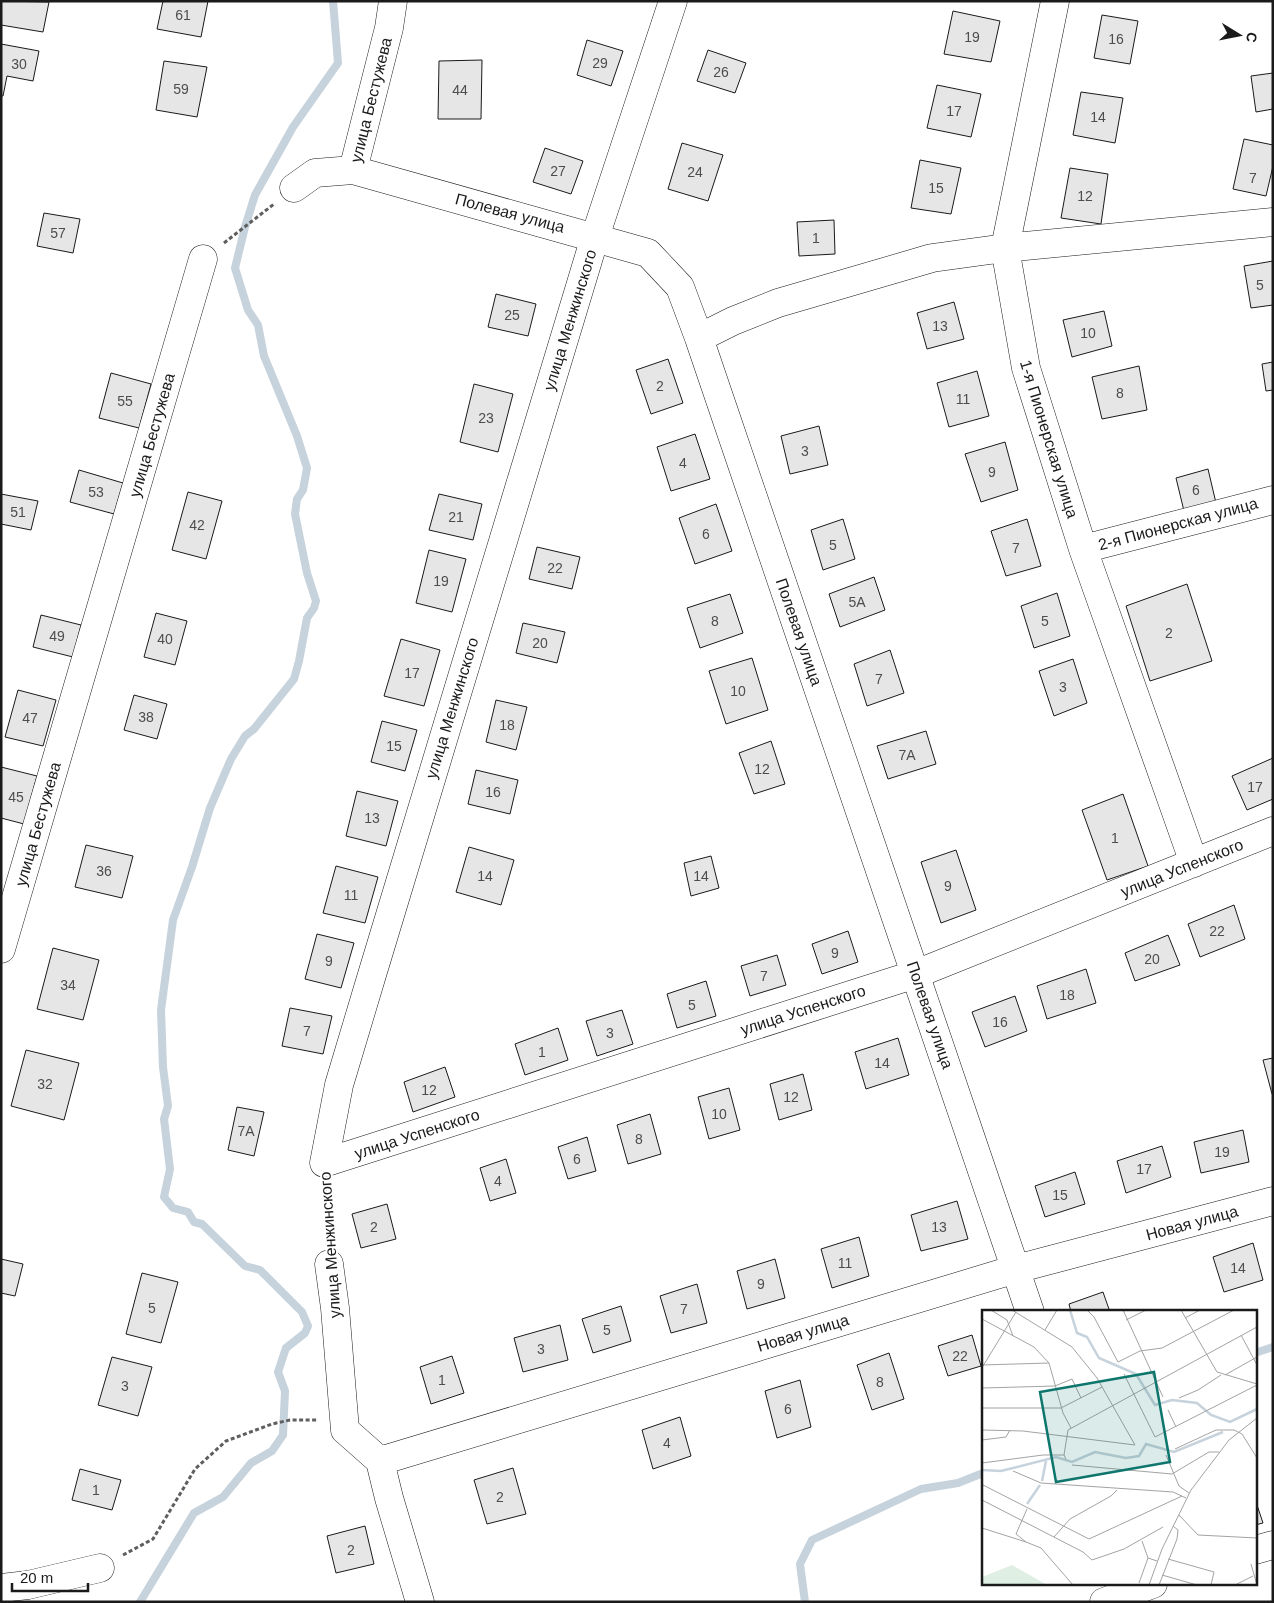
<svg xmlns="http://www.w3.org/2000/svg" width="1274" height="1603" font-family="Arial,sans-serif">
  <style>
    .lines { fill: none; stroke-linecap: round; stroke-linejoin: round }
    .stream { stroke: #c6d2dc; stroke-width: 8 }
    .building { fill: #e6e6e6; stroke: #1a1a1a }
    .minor-casing { stroke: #1a1a1a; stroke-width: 29 }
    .path { stroke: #5f5f5f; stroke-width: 3; stroke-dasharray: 4 2.5; stroke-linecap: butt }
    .minor { stroke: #fff; stroke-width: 28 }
    .labels { text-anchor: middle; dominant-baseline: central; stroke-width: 4; stroke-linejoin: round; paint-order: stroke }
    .number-label { font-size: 14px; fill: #4d4d4d }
    .street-label { font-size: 16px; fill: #1a1a1a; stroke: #fff }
    .inset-river { fill: none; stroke: #c6d2dc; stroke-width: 2.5 }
    .inset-road { fill: none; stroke: #a3a3a3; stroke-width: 1 }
    .view { fill: #0f766e; fill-opacity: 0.15; stroke: #0f766e; stroke-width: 2.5 }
    .inset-edge { fill: none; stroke: #1a1a1a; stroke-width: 2.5 }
  </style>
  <rect width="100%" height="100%" fill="#fff"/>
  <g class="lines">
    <!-- stream -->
    <path class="stream" d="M1255,1353L1273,1347
      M140,1602L194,1513L223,1497L251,1463L272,1451L283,1435L285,1391L278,1372L286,1348L305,1333L308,1326L302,1312L260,1270L245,1266L202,1224L194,1222L188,1212L173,1208L164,1197L170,1169L164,1119L168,1106L163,1067L161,1010L173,920L192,867L210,808L231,759L245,736L254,729L294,679L299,661L307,618L314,608L316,601L307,573L295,514L297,499L303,490L307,468L297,436L264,356L258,325L248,310L235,268L245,227L255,195L293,127L338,63L333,1
      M805,1602L800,1564L812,1540L921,1489L958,1483L983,1473"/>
  </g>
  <!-- building -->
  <path class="building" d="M1,1L49,2L43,32L1,25Z
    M163,1H208L201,37L157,29Z
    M953,11L1000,21L991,62L944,54Z
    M1102,15L1138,21L1130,64L1094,58Z
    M587,40L623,51L611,86L577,75Z
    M1,44L39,51L33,81L7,76L3,96H1Z
    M708,50L746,63L735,93L697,81Z
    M482,60L481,119H438L439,61Z
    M164,61L207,67L197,117L156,110Z
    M1273,73V109L1256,112L1251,76Z
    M937,85L981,94L971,137L927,128Z
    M1081,92L1123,98L1115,143L1073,135Z
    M1244,139L1273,145V166L1266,196L1233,189Z
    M682,143L723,155L708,201L668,189Z
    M545,148L583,161L571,194L533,182Z
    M920,160L961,168L951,214L911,208Z
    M1070,168L1108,174L1101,224L1061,218Z
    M44,213L80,219L73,253L37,246Z
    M834,220L835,254L799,256L797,222Z
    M1273,261V305L1251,308L1244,266Z
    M496,294L536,304L528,336L488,327Z
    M954,302L964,339L927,349L917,313Z
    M1104,311L1112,346L1072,357L1063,320Z
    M668,359L683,403L651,414L636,370Z
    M1273,362V390L1266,391L1262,364Z
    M1139,366L1147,410L1102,419L1092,377Z
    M977,371L989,416L949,427L937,383Z
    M111,373L151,384L139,428L99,418Z
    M474,384L513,394L498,452L460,442Z
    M819,426L828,465L790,474L781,436Z
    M695,434L710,479L671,491L657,447Z
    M1005,442L1018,490L981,502L965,454Z
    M1208,469L1216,503L1184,511L1176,478Z
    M79,470L123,483L114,514L70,502Z
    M188,492L222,501L206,559L172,550Z
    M1,494L38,501L31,530L1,524Z
    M439,494L482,504L473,540L429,530Z
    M716,504L732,551L695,564L679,518Z
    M843,519L855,559L823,570L811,530Z
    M1027,519L1041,566L1006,576L991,531Z
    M537,547L580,557L572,589L529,579Z
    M429,550L466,559L452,612L416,603Z
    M874,577L885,610L840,627L829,594Z
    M1187,584L1212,661L1150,681L1126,606Z
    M1057,593L1070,636L1034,648L1021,606Z
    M730,594L743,633L700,648L687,608Z
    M156,613L187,621L175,665L144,657Z
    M41,615L81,625L73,657L33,647Z
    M523,623L565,632L557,663L516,653Z
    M401,639L440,650L424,706L384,696Z
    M890,650L904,693L867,706L854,664Z
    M752,658L768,710L726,724L709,671Z
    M1073,659L1087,703L1054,716L1039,671Z
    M18,690L56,700L43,746L5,737Z
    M134,695L167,704L157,739L124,730Z
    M496,700L527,707L516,750L486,742Z
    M382,721L417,730L405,771L371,762Z
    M926,731L936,764L888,779L877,746Z
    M771,741L785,784L754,794L739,753Z
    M1273,758V799L1247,810L1232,776Z
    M1,767L37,776L24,824L1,818Z
    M476,770L518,780L510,814L468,804Z
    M357,791L398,801L386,846L346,836Z
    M1123,794L1148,866L1107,880L1082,810Z
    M86,845L133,856L122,898L75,887Z
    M469,847L514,860L501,905L456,892Z
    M956,850L976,910L941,923L921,862Z
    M711,856L719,888L691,896L684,863Z
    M336,866L378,877L365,923L323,913Z
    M1234,905L1245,939L1200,957L1188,924Z
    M848,931L858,962L822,974L812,944Z
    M317,934L354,943L341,988L305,979Z
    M1168,935L1180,965L1135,981L1125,953Z
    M53,948L99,960L83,1020L37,1009Z
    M777,955L786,985L750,996L741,966Z
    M1086,969L1096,1003L1047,1019L1037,986Z
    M706,981L716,1016L677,1028L667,994Z
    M1015,996L1027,1031L985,1047L972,1012Z
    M290,1008L332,1016L323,1054L282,1046Z
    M622,1010L633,1044L597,1056L586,1021Z
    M558,1028L568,1060L525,1075L515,1044Z
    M898,1038L909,1075L866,1089L855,1052Z
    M26,1050L79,1063L64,1120L11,1106Z
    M1273,1058V1094H1272L1263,1060Z
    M445,1067L455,1097L413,1112L404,1082Z
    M803,1074L812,1110L779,1120L770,1084Z
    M729,1088L740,1130L709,1139L698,1097Z
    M237,1107L264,1112L254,1156L228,1150Z
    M650,1114L661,1154L628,1164L617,1125Z
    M1243,1130L1249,1162L1201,1173L1194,1142Z
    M587,1137L596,1171L568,1179L558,1147Z
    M1162,1146L1171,1177L1126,1193L1117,1161Z
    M506,1159L516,1193L490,1201L480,1168Z
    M1075,1172L1085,1204L1045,1217L1035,1186Z
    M957,1201L968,1239L921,1251L911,1215Z
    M387,1204L396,1239L361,1248L352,1214Z
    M859,1237L869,1276L832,1288L821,1249Z
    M1253,1243L1263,1280L1224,1292L1213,1257Z
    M1,1259L23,1264L15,1296L1,1293Z
    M775,1259L785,1298L747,1309L737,1271Z
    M142,1273L178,1282L161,1343L126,1334Z
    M697,1284L707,1323L671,1333L660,1296Z
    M1103,1292L1110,1312H1071L1069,1304Z
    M621,1306L631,1341L593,1353L582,1319Z
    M560,1325L568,1360L523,1372L514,1338Z
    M972,1335L981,1366L948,1376L938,1346Z
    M889,1353L904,1399L872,1410L857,1365Z
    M452,1356L464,1393L431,1404L420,1367Z
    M112,1357L152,1367L138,1416L98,1405Z
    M800,1380L811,1427L777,1438L765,1391Z
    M680,1417L691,1456L653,1469L642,1430Z
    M513,1468L526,1514L487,1524L474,1480Z
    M80,1469L121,1480L112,1510L72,1500Z
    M1255,1499L1263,1523L1255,1525Z
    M365,1526L374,1564L336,1573L327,1536Z"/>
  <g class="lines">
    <!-- minor casing -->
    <g class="minor-casing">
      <path id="minor" d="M673,1L595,237L371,978L339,1085L324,1163L916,974L1273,831
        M1055,1L1005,248L1026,368L1083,549L1194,863
        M353,170L648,253L680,287L699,338L1030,1312
        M294,188L315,173L353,170L389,28L393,1
        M699,338L733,321L778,303L932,258L1005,248L1273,222
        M1083,549L1273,500
        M1,949L203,259
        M329,1264L335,1308L345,1430L380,1461
        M380,1461L1016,1269L1273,1201
        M380,1461L389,1498L420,1602
        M1255,1550L1273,1545
        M1,1588L28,1585L100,1568
        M1104,1602L1153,1584"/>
    </g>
    <!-- path -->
    <path class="path" d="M224,243L274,204
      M325,1188L328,1239
      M123,1555L153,1539L195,1469L226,1441L272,1424L290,1420H318"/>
    <!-- minor -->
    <use href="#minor" class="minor"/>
  </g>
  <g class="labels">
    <!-- number labels -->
    <g class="number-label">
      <text x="183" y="15">61</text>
      <text x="972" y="37">19</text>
      <text x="1116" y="39">16</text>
      <text x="600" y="63">29</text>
      <text x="19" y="64">30</text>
      <text x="721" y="72">26</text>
      <text x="181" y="89">59</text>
      <text x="460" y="90">44</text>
      <text x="954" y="111">17</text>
      <text x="1098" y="117">14</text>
      <text x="558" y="171">27</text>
      <text x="695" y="172">24</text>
      <text x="1253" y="178">7</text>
      <text x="936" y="188">15</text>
      <text x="1085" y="196">12</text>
      <text x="58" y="233">57</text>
      <text x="816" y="238">1</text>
      <text x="1260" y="285">5</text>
      <text x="512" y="315">25</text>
      <text x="940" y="326">13</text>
      <text x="1088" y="333">10</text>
      <text x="660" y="386">2</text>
      <text x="1120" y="393">8</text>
      <text x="963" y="399">11</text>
      <text x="125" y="401">55</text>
      <text x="486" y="418">23</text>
      <text x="805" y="451">3</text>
      <text x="683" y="463">4</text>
      <text x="992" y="472">9</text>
      <text x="1196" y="490">6</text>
      <text x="96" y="492">53</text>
      <text x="18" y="512">51</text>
      <text x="456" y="517">21</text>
      <text x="197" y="525">42</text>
      <text x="706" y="534">6</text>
      <text x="833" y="545">5</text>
      <text x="1016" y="548">7</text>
      <text x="555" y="568">22</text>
      <text x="441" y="581">19</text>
      <text x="857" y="602">5А</text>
      <text x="715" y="621">8</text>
      <text x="1045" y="621">5</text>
      <text x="1169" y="633">2</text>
      <text x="57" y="636">49</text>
      <text x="165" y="639">40</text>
      <text x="540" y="643">20</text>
      <text x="412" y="673">17</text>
      <text x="879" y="679">7</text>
      <text x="1063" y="687">3</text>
      <text x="738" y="691">10</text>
      <text x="146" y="717">38</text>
      <text x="30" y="718">47</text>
      <text x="507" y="725">18</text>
      <text x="394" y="746">15</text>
      <text x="907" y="755">7А</text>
      <text x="762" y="769">12</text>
      <text x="1255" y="787">17</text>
      <text x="493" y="792">16</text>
      <text x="16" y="797">45</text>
      <text x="372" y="818">13</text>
      <text x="1115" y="838">1</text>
      <text x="104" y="871">36</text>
      <text x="485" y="876">14</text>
      <text x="701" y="876">14</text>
      <text x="948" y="886">9</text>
      <text x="351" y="895">11</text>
      <text x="1217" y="931">22</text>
      <text x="835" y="953">9</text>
      <text x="1152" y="959">20</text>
      <text x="329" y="961">9</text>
      <text x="764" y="976">7</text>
      <text x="68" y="985">34</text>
      <text x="1067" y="995">18</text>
      <text x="692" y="1005">5</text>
      <text x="1000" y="1022">16</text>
      <text x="307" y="1031">7</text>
      <text x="610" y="1033">3</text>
      <text x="542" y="1052">1</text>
      <text x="882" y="1063">14</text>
      <text x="45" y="1084">32</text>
      <text x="429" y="1090">12</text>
      <text x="791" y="1097">12</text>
      <text x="719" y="1114">10</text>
      <text x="246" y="1131">7А</text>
      <text x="639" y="1139">8</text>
      <text x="1222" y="1152">19</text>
      <text x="577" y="1159">6</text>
      <text x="1144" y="1169">17</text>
      <text x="498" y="1181">4</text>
      <text x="1060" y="1195">15</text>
      <text x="374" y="1227">2</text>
      <text x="939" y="1227">13</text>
      <text x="845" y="1263">11</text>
      <text x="1238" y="1268">14</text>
      <text x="761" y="1284">9</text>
      <text x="152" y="1308">5</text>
      <text x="684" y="1309">7</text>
      <text x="607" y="1330">5</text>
      <text x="541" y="1349">3</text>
      <text x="960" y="1356">22</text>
      <text x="442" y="1380">1</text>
      <text x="880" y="1382">8</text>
      <text x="125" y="1386">3</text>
      <text x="788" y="1409">6</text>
      <text x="667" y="1443">4</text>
      <text x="96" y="1490">1</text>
      <text x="500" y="1497">2</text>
      <text x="351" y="1550">2</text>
    </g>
    <!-- street labels -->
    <g class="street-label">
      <text transform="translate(371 100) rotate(-76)">улица Бестужева</text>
      <text transform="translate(510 213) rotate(15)">Полевая улица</text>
      <text transform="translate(570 320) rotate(-73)">улица Менжинского</text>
      <text transform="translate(152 435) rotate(-74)">улица Бестужева</text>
      <text transform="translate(1049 439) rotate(73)">1-я Пионерская улица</text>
      <text transform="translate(1178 524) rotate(-15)">2-я Пионерская улица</text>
      <text transform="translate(799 632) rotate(71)">Полевая улица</text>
      <text transform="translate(452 708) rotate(-73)">улица Менжинского</text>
      <text transform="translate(38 824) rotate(-74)">улица Бестужева</text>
      <text transform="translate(1182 868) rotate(-22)">улица Успенского</text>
      <text transform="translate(803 1010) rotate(-18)">улица Успенского</text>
      <text transform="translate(930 1015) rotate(71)">Полевая улица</text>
      <text transform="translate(417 1134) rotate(-18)">улица Успенского</text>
      <text transform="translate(1192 1223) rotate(-15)">Новая улица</text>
      <text transform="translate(330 1245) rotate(-94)">улица Менжинского</text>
      <text transform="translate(803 1333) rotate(-17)">Новая улица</text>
    </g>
  </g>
  <!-- overview -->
  <g transform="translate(982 1310)">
    <rect width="275" height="275" fill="#fff"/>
    <path d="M30,255L65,275H0V267Z" fill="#e0efe3"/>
    <path class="inset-river" d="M88,0L95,23L105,27L117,48L154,64L173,95L190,90L215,93L229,105L248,112L275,99M0,160L19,161L74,147L90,152L113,142L144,148L157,146L164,134L192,142L241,122M60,171L64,151M45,194L58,175"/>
    <path class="inset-road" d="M9,0L25,10L31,26M105,0L112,7L136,52L158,41L180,38L252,0M141,0L181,87M199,0L235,62L275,74M203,8L218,0M0,9L52,37L67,53M144,10L164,0M63,20L75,0M259,25L275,55M67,53L81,103L89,118M0,55L67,53M1,56L34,2M142,64L173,127M243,65L275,47M0,78L73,76L90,69L99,88M197,88L216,80L239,65M0,98H79L120,77M186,100L194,117M0,120L41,121L153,135L115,68L90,37L30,0M173,127L275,75M0,130L24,127L28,120M193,139L234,120H252L260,124L275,148M82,145L86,120L275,17M184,145L197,176L207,183M0,153L61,145H82L84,149M90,155L190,164L227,142H237M31,161L59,173L191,182L204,188M1,175L107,229L200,186M0,190L101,242L110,250L142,239L181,217M45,199L34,224L44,232L59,238L91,275M197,205L216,225L275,228M0,218L44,232M72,227L88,209L129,186L135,180M160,231L166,248L175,251M186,249L232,262L229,275M269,254L275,275M180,265L215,275M157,273L166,248M167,275L180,239L209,180L247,130L275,108M177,275L195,229L196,220L191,216M253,275L271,266"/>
    <path class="view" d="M172,62L188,152L74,172L58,82Z"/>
    <rect width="275" height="275" class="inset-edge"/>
  </g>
  <!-- border -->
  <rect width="1274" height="1603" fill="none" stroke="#1a1a1a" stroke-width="5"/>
  <!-- north arrow -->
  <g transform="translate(1239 35) rotate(100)" stroke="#ffffff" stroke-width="4" paint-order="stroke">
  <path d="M0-4L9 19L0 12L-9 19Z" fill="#1a1a1a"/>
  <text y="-8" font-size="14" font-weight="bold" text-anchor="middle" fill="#1a1a1a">С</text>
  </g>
  <!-- scale -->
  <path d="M12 1583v8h76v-8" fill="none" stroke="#1a1a1a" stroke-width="2.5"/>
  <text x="20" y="1583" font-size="15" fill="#1a1a1a" stroke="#ffffff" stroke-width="4" paint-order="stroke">20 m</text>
</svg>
